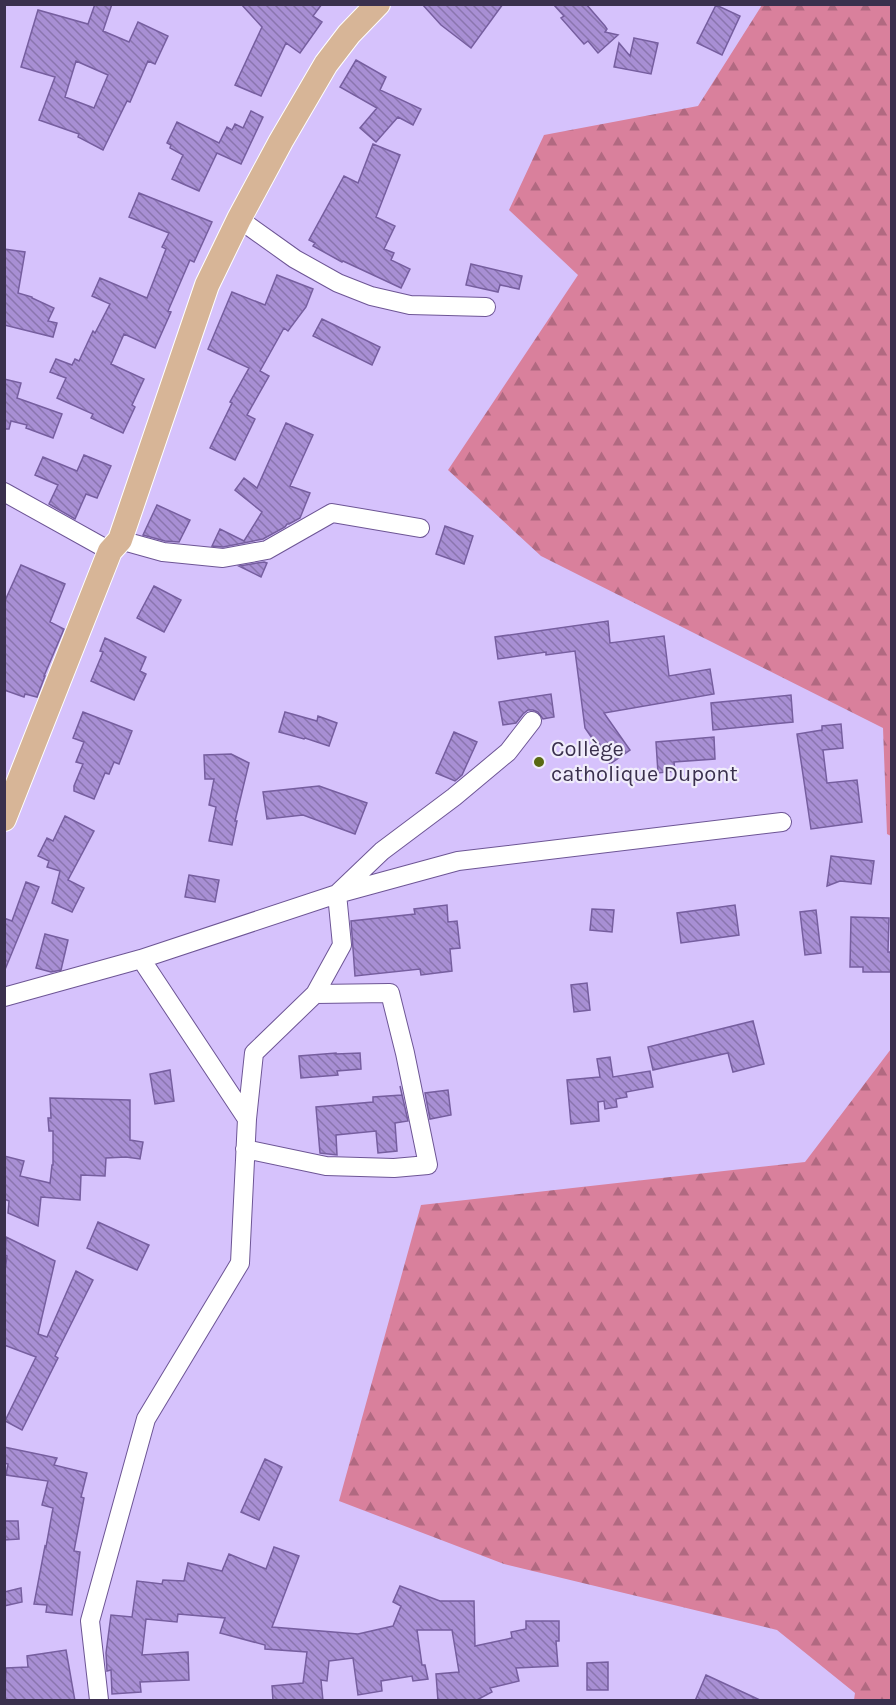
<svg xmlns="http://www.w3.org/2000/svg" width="896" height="1705" font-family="Karla,sans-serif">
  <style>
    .forest { fill: url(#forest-firs) }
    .building { fill: url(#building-back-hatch); stroke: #765e9f; stroke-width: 1.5; fill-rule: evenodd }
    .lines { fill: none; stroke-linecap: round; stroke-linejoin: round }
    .minor-casing { stroke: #6d5595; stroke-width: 20 }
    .major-casing { stroke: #fff; stroke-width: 26 }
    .minor { stroke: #fff; stroke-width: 18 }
    .major { stroke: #d7b597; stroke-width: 24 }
    .poi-dot { fill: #596913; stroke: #f0ecfb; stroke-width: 2 }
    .labels { text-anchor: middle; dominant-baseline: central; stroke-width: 4.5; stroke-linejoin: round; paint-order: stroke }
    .poi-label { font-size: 22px; fill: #3a304d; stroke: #f0ecfb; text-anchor: start }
  </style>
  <defs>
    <pattern id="forest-firs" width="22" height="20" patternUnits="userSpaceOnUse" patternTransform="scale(1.5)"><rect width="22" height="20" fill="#d9809c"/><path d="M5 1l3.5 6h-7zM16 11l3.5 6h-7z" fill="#b16981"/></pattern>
    <pattern id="building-back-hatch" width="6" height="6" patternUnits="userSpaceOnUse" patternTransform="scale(1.5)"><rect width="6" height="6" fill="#a88fd4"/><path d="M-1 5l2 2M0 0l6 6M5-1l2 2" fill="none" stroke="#8a75ae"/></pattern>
  </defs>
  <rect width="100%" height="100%" fill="#d6c2fc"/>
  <!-- forest -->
  <path class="forest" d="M762,5H891V836L887,834L883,728L541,556L448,470L578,275L509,210L544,135L698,106Z
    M891,1049V1700H854L855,1693L777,1630L504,1564L339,1501L421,1205L805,1162Z"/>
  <!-- building -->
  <path class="building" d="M95,4H112L103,31L129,42L138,22L168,36L155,64L148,61L130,102L127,101L103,150L78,137L79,134L39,120L55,77L21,67L38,10L88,24ZM76,61L108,75L94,108L65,97Z
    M241,4H322L313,16L322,22L300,53L286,43L261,96L235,85L262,27Z
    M422,4H503L471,48L441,25Z
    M553,4H586L605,26L607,29L605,32L618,35L598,53L588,41L584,44L561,18L564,16Z
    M716,5L740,16L722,55L697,43Z
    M634,38L658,43L651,74L614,67L619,43L630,56Z
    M356,60L386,77L380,90L421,109L413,125L398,117L376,142L360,128L377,108L340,87Z
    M251,111L263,117L241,164L217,153L199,191L172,179L183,155L170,148L171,145L167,143L177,122L219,143L227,127L232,130L235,124L243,128Z
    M373,144L400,155L376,217L395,226L384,249L394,253L391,260L410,269L401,288L343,261L342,262L313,246L315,243L309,240L344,176L358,183Z
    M139,193L212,222L194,262L190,260L168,311L171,312L155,348L124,334L111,364L144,379L132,405L135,407L123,433L91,418L93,414L57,398L66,378L50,372L56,359L72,365L75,359L79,361L93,331L95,333L110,304L92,296L100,278L147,298L166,249L162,247L169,233L129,217Z
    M4,249L25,252L18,293L32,297V298L54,308L48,321L57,323L53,337L4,325Z
    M471,264L522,276L519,289L500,285L498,292L466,285Z
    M277,275L313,289L306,307L288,331L284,328L260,371L269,376L247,415L255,419L235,460L210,448L232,403L230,402L249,368L208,349L232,292L265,305Z
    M322,319L380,347L372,365L313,336Z
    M4,379L21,383L17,398L62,414L53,438L26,428L27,425L11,421L9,429H4Z
    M286,423L313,435L290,486L310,493L300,518L289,524H287L285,527L263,539L223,547L212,546L220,529L244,541L262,512L235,490L244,478L257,488Z
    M84,455L111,466L97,498L86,494L75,519L49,504L58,485L35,475L43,457L77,471Z
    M157,505L190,520L179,542L165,541L143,535Z
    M445,526L473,536L464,564L436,554Z
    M264,562L267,563L261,577L239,566Z
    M21,565L65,584L50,622L64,629L44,676H45L37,697L25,694L24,697L4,690V603Z
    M154,586L181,600L164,632L137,618Z
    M608,621L610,643L664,636L669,676L710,669L714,694L604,713L630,750L610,764L585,728L575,651L546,655V652L498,659L495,637Z
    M105,638L146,657L140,671L146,674L134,700L91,681L103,652L100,651Z
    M551,694L554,717L543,719L538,712L533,710H528L523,714L516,723L503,725L499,702Z
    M791,695L793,722L713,730L711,703Z
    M83,712L132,731L119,764L114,762L109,774L105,773L94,799L74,791V786L83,764L76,762L84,742L73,738Z
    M285,712L317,721L318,716L337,723L329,746L305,738L304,739L279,732Z
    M841,724L843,748L823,750L827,783L857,780L862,822L811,829L797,734L822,730V726Z
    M454,732L477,742L462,775L455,781L436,773Z
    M714,737L715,759L674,762L675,771L658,773L656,742Z
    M231,754L249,763L235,821H237L232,845L209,841L216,807L209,805L214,779H205L204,755Z
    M319,786L367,803L355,834L303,815L267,819L263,792Z
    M65,816L94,831L68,880L84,888L72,912L52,903L60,871L47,867L49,861L38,856L47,838L53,841Z
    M831,856L874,861L871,884L840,881L827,886Z
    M189,875L219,880L215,902L185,897Z
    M26,882L39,887L4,972V918L12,921Z
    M447,905L448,922L457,921L460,948L450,949L452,971L421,975L420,969L355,976L351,921L415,914L414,909Z
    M735,905L739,935L681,943L677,913Z
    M592,909L614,910L612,932L590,930Z
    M816,910L821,953L805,955L800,912Z
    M851,917L889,918L888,952H891V972H863V967H850Z
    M45,934L68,940L61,970L51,972L36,968Z
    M587,983L590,1010L574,1012L571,985Z
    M753,1021L764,1064L733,1072L728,1053L653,1070L648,1047Z
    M336,1053V1054L360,1053L361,1069L337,1071L338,1075L301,1078L299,1056Z
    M610,1057L613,1077L650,1071L653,1087L626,1092L627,1097L616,1099L617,1107L605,1109L604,1101L598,1102L599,1121L571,1124L567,1080L600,1077L597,1059Z
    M170,1070L174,1101L155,1104L150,1074Z
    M400,1086L408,1121L395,1123L397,1151L378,1153L376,1131L336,1135L337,1155L320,1153L316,1107L373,1102V1097L402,1095Z
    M448,1090L451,1115L430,1119L425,1093Z
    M50,1098L130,1100V1140L143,1142L140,1159L126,1157L106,1158L105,1176L81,1175L80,1200L41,1197L38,1226L8,1213L9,1201L4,1199V1156L24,1161L20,1176L50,1183L52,1165H53V1131H49L48,1118H51Z
    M98,1222L149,1245L137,1270L87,1248Z
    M6,1237L55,1261L38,1334L47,1337L76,1271L93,1280L55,1356L58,1358L22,1430L5,1421L36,1357L4,1345V1278L7,1256L5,1255Z
    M4,1447L57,1458L54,1465L87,1473L81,1497L84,1498L74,1551L80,1552L72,1615L46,1612L47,1605L34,1604L45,1546L46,1547L53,1508L42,1505L48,1481L6,1475L8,1464L4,1463Z
    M265,1459L282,1467L259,1520L241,1512Z
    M4,1521H18L19,1539L4,1540Z
    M274,1547L299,1556L272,1627L358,1634L393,1626L401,1606L393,1602L400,1586L440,1601H474L475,1646L512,1638L511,1632L526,1629V1621H559V1641H556L558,1666L516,1668L519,1681L490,1688L492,1692L475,1701H438L436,1674L459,1672L452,1630H417L422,1665H425L428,1679L413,1681L412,1676L381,1681L382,1691L358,1695L353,1658L329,1661L327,1681L321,1680L323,1701H273L272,1686L303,1683L307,1652L265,1649V1645L220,1633L225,1618L178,1614L177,1622L146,1619L142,1655L188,1652L189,1680L140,1682L141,1692L112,1694L111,1670L107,1671L106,1653L111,1615L132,1617L137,1581L162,1584L163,1580L184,1581L188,1563L222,1571L229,1554L266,1569Z
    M21,1588L22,1602L4,1606V1592Z
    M66,1650L75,1701H4L6,1668L28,1667L27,1656Z
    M608,1662V1690H587V1663Z
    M706,1675L762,1701H695Z"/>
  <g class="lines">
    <!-- minor casing -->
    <g class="minor-casing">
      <path id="minor" d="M239,219L295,259L338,283L371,296L410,305L486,307
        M4,492L110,551
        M120,540L163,552L223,558L267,550L332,513L420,528
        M141,959L247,1119
        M4,997L141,959L337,894L458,861L782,822
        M245,1149L326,1166L394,1168L428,1165L405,1053L390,993L315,994
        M99,1700L90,1621L146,1419L240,1263L247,1119L254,1053L315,994L342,945L337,894L382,851L454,797L508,752L532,721"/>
    </g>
    <!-- major casing -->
    <g class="major-casing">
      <path id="major" d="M4,819L110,551L120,540L207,285L239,219L281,141L326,64L349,34L378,4"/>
    </g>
    <!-- minor -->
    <use href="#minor" class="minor"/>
    <!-- major -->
    <use href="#major" class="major"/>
  </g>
  <!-- markers -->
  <circle class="poi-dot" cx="539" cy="762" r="6"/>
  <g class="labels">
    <!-- poi labels -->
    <g class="poi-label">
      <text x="551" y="749">Collège<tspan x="551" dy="25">catholique Dupont</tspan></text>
    </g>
  </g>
  <!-- border -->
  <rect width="896" height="1705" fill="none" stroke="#3a304d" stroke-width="12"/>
</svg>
